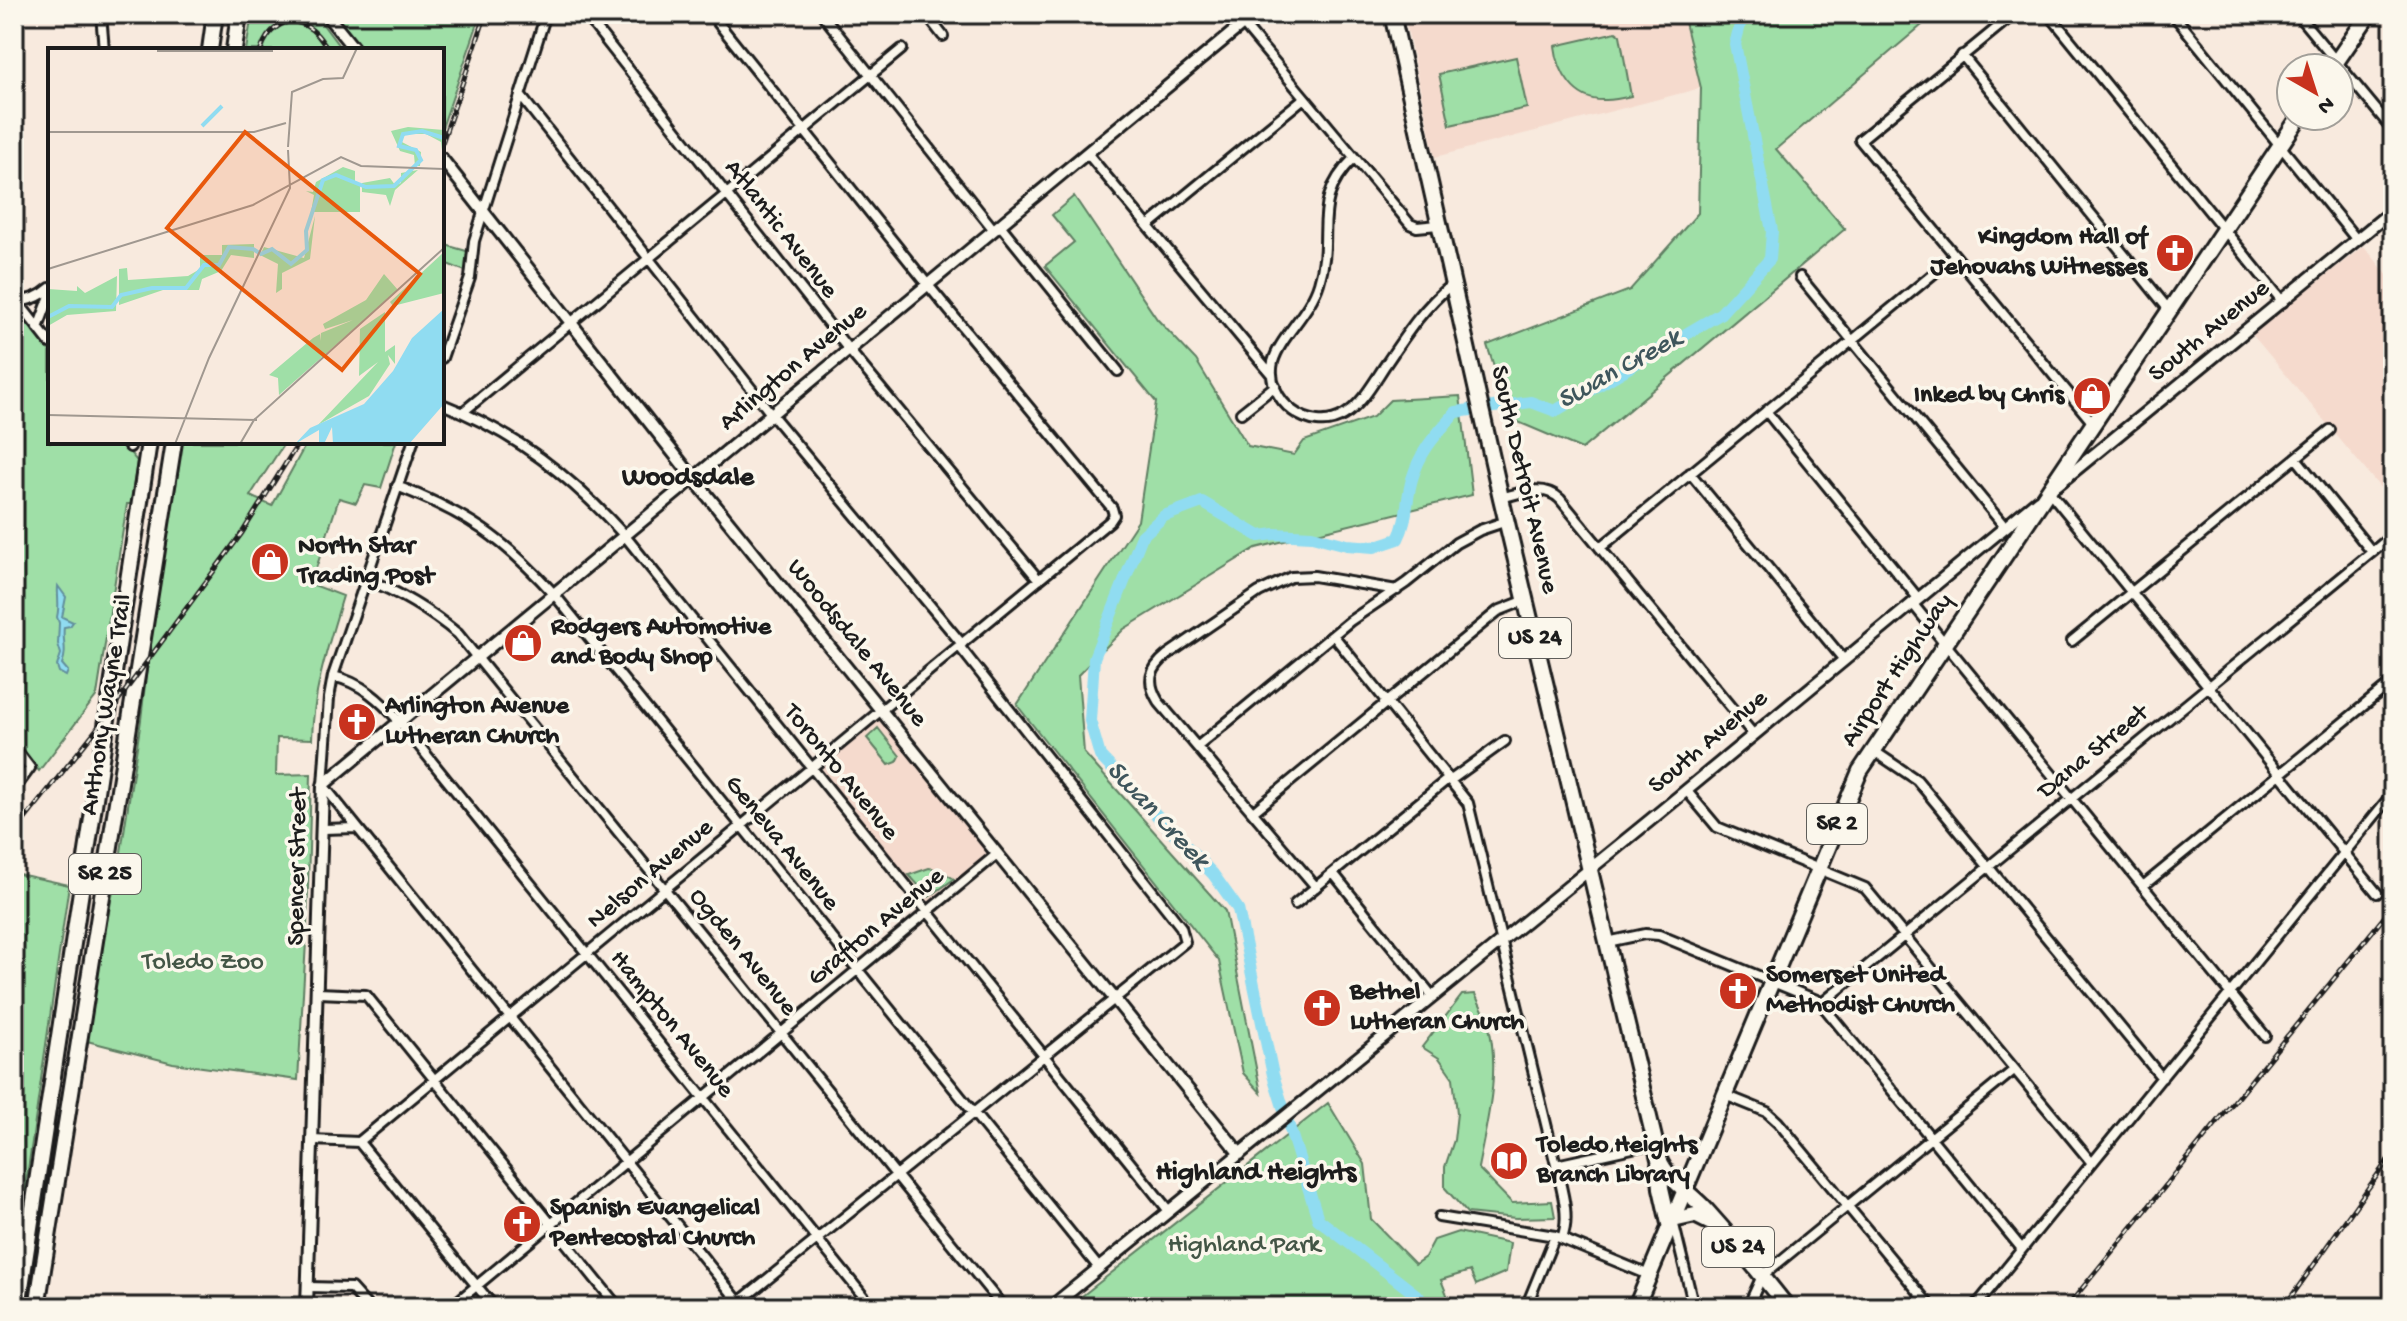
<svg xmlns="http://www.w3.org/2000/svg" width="2407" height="1321" font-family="'Gochi Hand',sans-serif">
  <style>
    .built { fill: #f5dacd }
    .green { fill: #9fdfa7; stroke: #5e7e62; stroke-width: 2 }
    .water { fill: #90dcf1; stroke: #628f9c; stroke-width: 2 }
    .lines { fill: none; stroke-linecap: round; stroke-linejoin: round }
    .river { stroke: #90dcf1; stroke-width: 12 }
    .minor-casing { stroke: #1c1c1c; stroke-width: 14 }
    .tertiary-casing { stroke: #1c1c1c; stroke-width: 16 }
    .primary-casing { stroke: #1c1c1c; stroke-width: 20 }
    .trunk-casing { stroke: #1c1c1c; stroke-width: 20 }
    .minor { stroke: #fbf7ec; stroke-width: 8 }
    .tertiary { stroke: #fbf7ec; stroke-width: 10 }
    .primary { stroke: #fbf7ec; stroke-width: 14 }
    .trunk { stroke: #fbf7ec; stroke-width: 14 }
    .rail-casing { stroke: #1c1c1c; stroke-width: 5 }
    .rail { stroke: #fbf7ec; stroke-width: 2; stroke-dasharray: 6; stroke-linecap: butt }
    .labels { text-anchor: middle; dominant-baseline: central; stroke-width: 7; stroke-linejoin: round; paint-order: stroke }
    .shield { fill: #fbf7ec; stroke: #5f5e5a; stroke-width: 2 }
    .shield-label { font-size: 24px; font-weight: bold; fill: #1c1c1c }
    .street-label { font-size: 26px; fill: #1c1c1c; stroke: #fbf7ec }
    .poi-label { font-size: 26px; font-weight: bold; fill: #1c1c1c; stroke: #fbf7ec; text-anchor: start }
    .park-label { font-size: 26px; fill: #435646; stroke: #fbf7ec }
    .water-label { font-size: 28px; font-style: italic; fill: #3f565c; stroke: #fbf7ec }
    .neighbourhood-label { font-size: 28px; font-weight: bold; fill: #1c1c1c; stroke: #fbf7ec }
    .inset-river { fill: none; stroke: #90dcf1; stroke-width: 4 }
    .inset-road { fill: none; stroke: #a09890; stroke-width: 2 }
    .view { fill: #e8590c; fill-opacity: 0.15; stroke: #e8590c; stroke-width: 4 }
    .inset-edge { fill: none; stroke: #1c1c1c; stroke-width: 4 }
  </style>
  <rect width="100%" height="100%" fill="#f8eade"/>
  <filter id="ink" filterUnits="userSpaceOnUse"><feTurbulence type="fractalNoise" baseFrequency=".0125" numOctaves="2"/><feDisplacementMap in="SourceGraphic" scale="16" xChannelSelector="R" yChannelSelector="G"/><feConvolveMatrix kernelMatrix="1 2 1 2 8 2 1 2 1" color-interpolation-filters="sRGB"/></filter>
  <g filter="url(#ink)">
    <!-- built -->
    <path class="built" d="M1404,14H1683L1701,88L1435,157Z
      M2364,246L2393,282V503L2251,333Z
      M881,710L997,854L927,913L811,768Z"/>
    <!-- green -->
    <path class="green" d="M252,14H315L342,50H246Z
      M326,14H481L442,128V50H355Z
      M1683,14H1935L1776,149L1845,229L1582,449L1511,419L1487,345L1630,290L1698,213L1701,88Z
      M1616,32L1620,35L1631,96C1623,98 1614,100 1606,100C1574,102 1558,72 1555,46Z
      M1516,57L1527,108L1450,125L1439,74Z
      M1074,196L1157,319L1196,360L1248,446L1294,455L1304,441L1373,417L1390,400L1460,396L1472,495L1256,548L1124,629L1078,675L1084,753L1225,911L1261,1093L1243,1073L1219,961L1017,705L1138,521L1156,402L1045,266L1074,242L1052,215Z
      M442,244L470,252L465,271L442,262Z
      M14,305L50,352V442H121L137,461L131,504H127L97,695L39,771L14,740Z
      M182,442H285L250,496L272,506L307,442H396L381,488L365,485L356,503L339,498L311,584L343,596C329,643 313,690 312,739L277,738L276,775L311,774L307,925L298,1080L173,1063L83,1040L121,852L141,720L150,640Z
      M878,728L900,756L897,762L889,765L867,738Z
      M929,868L940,870L954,879L929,897L909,875Z
      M14,873L69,885L14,1267Z
      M1475,994C1479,1003 1485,1013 1488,1023C1501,1071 1487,1121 1478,1168L1512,1203L1552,1201L1555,1217L1516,1218L1467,1213L1445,1188V1167L1454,1140L1457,1113L1453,1078L1439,1058L1422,1047L1462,995Z
      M1328,1103L1365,1164L1371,1219L1415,1264L1425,1257L1434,1240L1458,1232L1510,1243L1506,1272L1476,1285L1470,1271L1441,1280L1452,1307H1068Z"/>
    <!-- water -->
    <path class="water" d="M58,586L66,597L62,617L73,622L70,626L64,627C62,641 68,650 62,664L68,671L66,676L59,672L57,666L61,654L58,644L59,623L57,617C60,605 57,597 58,586Z"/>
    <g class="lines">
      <!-- river -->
      <path class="river" d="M1425,1307L1419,1297L1318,1219L1273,1075L1238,909L1213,874L1100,756L1090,721L1094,658L1142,536L1164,516L1202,502L1259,536L1275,534L1312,536L1347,545L1374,547L1398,539C1408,520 1406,499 1412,479C1421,449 1436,435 1456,412L1531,402L1555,411L1720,314L1770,259L1772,231L1735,44L1743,14"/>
      <!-- minor casing -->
      <g class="minor-casing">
        <path id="minor" d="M101,14L104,50
          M585,14L849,350L1039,580
          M822,14L994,230
          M926,14L943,36
          M2014,14L1860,140L2093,423
          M2049,14L2283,302
          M2173,14L2357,240
          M2297,14L2393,130
          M1243,24L1410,224L1417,227L1438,225
          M1962,55L2169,310
          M520,95L772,415L962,644
          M1087,153L1272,375
          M1354,158C1309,202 1335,232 1319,283C1310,313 1280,337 1273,362C1264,400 1310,436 1344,415C1362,405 1375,380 1386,364C1407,333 1423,308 1452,284
          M1000,225L1118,371
          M1148,226L1304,98
          M1800,277L2005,527
          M14,297L50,343
          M17,301C30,301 40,297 50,288
          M38,328L50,296
          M442,358L470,278L474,241L546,14
          M442,404C516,433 572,477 625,536L1169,1211
          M1766,411L1918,598
          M463,412L902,49
          M1241,413L1275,386
          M126,442L130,447
          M413,442L333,676L329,698L323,785L743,1307
          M2296,458L2372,552
          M1690,473L1844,660
          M397,486C468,514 503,538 554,594L1099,1268
          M2049,491L2377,893
          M1501,498C1521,493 1543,483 1560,499L1753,734
          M1600,548L1955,256
          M366,579C401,593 429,610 458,634L1003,1307
          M1912,603L2265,1036
          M1333,635L1468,803L1556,1165C1561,1188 1571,1216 1562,1238
          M2072,641L2330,430
          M333,676C362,683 380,700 400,722L872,1307
          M14,747L30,768L14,790
          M1197,747L1350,621L1406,583L1456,543L1480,530L1507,521
          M1874,751L1917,780L2162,1078
          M1451,780L1505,741
          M1686,790L1717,827L1865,888L2092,1163
          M1253,812L1498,611L1526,600
          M323,829L357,828
          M1333,873L1433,997
          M2143,886L2389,685
          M1316,887L1158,701C1146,681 1150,669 1167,655L1259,592L1291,577L1314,576L1397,590
          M1295,904L1449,778
          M1607,942L1645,934L1659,935L1819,1001L2022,1249
          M318,993L366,995L618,1307
          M1821,1004L2393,535
          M1725,1095L1767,1112L1778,1122L1931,1307
          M312,1140L359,1142L494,1307
          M359,1142L1110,521L1114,515L1112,508L928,285L711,14
          M1556,1165L1655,1143
          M1439,1217L1555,1236L1649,1275
          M1673,1221L1694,1307
          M308,1287L351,1288L368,1307
          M451,1307L997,854
          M733,1307L1185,942L1181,927L959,646
          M1526,1307L1555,1236
          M1748,1307L1762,1276L2014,1070
          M1975,1307L2393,793"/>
      </g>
      <!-- tertiary casing -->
      <g class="tertiary-casing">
        <path id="tertiary" d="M326,14L355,50
          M442,159L694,479L1240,1154
          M2057,485L2393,210
          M307,1307L323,785L1255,14
          M1051,1307L1659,813L2038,500"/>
      </g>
      <!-- primary casing -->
      <g class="primary-casing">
        <path id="primary" d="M1392,14L1501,498L1659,1159C1667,1180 1691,1193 1706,1210C1734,1241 1761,1274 1787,1307
          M2332,68L2369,14
          M1659,1164L1661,1188L1670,1228
          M1673,1220L1695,1215L1713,1224
          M1636,1307L1860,771L2300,116"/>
      </g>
      <!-- trunk casing -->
      <g class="trunk-casing">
        <path id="trunk" d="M210,50L215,14
          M234,50L239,14
          M18,1307L149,442
          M37,1307L174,442"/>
      </g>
      <!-- minor -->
      <use href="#minor" class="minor"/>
      <!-- tertiary -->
      <use href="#tertiary" class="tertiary"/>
      <!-- primary -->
      <use href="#primary" class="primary"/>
      <!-- trunk -->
      <use href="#trunk" class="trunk"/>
      <!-- rail casing -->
      <g class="rail-casing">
        <path id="rail" d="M261,50C267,31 285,14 306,26C316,31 322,41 328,50
          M442,143L486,14
          M14,833L103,721L242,533L299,442
          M2067,1307L2393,906
          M2284,1307L2393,1153"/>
      </g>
      <!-- rail -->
      <use href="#rail" class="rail"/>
    </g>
  </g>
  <!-- icons -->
  <defs>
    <g id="church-disc" transform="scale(2)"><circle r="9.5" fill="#c8321e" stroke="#fbf7ec"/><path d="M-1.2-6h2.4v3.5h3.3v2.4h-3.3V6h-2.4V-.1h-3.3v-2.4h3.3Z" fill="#fff"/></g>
    <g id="shop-disc" transform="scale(2)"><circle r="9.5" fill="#c8321e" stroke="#fbf7ec"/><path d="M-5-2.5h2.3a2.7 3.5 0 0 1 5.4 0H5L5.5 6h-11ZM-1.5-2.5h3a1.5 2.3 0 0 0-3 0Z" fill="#fff"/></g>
    <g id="library-disc" transform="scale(2)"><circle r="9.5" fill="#c8321e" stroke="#fbf7ec"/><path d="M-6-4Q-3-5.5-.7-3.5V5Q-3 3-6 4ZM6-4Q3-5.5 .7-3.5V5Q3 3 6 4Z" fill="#fff"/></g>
  </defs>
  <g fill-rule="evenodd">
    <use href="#church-disc" x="2175" y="253"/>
    <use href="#shop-disc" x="2092" y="396"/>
    <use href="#shop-disc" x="270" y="562"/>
    <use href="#shop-disc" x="523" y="643"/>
    <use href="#church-disc" x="357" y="722"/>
    <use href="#church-disc" x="1738" y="991"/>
    <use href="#church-disc" x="1322" y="1008"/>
    <use href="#library-disc" x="1509" y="1161"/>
    <use href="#church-disc" x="522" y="1224"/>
  </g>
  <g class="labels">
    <!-- shield labels -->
    <g class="shield">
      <rect x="1499" y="618" width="72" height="40" rx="6"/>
      <rect x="1807" y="804" width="60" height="40" rx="6"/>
      <rect x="69" y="854" width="72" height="40" rx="6"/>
      <rect x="1702" y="1227" width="72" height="40" rx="6"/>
    </g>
    <g class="shield-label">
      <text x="1535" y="638">US 24</text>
      <text x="1837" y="824">SR 2</text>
      <text x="105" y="874">SR 25</text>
      <text x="1738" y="1247">US 24</text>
    </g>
    <!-- street labels -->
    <g class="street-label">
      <text transform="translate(780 230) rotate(52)">Atlantic Avenue</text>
      <text transform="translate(2210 332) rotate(-39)">South Avenue</text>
      <text transform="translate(794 368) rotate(-40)">Arlington Avenue</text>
      <text transform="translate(1523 480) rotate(77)">South Detroit Avenue</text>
      <text transform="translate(856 644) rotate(51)">Woodsdale Avenue</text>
      <text transform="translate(1898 671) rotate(-56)">Airport Highway</text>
      <text transform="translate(108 705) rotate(-81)">Anthony Wayne Trail</text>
      <text transform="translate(1709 743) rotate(-40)">South Avenue</text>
      <text transform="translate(2094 753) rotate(-39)">Dana Street</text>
      <text transform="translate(840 773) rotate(51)">Toronto Avenue</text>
      <text transform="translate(781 844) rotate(51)">Geneva Avenue</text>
      <text transform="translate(299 867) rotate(-89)">Spencer Street</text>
      <text transform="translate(651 875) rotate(-40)">Nelson Avenue</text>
      <text transform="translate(877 928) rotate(-40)">Grafton Avenue</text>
      <text transform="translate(742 953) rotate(51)">Ogden Avenue</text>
      <text transform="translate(671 1025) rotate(51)">Hampton Avenue</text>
    </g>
    <!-- poi labels -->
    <g class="poi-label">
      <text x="2147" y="238" text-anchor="end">Kingdom Hall of<tspan x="2147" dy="30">Jehovahs Witnesses</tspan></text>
      <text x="2064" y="396" text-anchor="end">Inked by Chris</text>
      <text x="298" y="547">North Star<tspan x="298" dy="30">Trading Post</tspan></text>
      <text x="551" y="628">Rodgers Automotive<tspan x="551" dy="30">and Body Shop</tspan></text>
      <text x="385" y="707">Arlington Avenue<tspan x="385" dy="30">Lutheran Church</tspan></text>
      <text x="1766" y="976">Somerset United<tspan x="1766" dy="30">Methodist Church</tspan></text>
      <text x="1350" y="993">Bethel<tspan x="1350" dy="30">Lutheran Church</tspan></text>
      <text x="1537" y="1146">Toledo Heights<tspan x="1537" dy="30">Branch Library</tspan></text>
      <text x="550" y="1209">Spanish Evangelical<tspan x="550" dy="30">Pentecostal Church</tspan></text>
    </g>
    <!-- park labels -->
    <g class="park-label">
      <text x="203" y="963">Toledo Zoo</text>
      <text x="1244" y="1246">Highland Park</text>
    </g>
    <!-- water labels -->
    <g class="water-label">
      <text transform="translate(1620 370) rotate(-29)">Swan Creek</text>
      <text transform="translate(1157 816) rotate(47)">Swan Creek</text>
    </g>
    <!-- neighbourhood labels -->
    <g class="neighbourhood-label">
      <text x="688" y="478">Woodsdale</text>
      <text x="1256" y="1173">Highland Heights</text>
    </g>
  </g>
  <!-- overview -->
  <g transform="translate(48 48)">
    <rect width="396" height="396" fill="#f8eade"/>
    <path d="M360,79L396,82V120L393,94L378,86H358L352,93L373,104L372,118H367L366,107L352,103L343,83ZM295,119L307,123V135H312V164H263L266,147L258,143L265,144L268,134ZM370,122L347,142L342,158L338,147L314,144V135L342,130L347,137L353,135V125ZM267,168L262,211L234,225V241L228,245L230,216L212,207L216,199L256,210ZM206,196V210L183,207L173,223L154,231L151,242H115L71,257V221L79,220L80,232L140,228L152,221V207H174V197ZM396,204V245L345,258L342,254ZM336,226L350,242L231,347L230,330L221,327L265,290L272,286V293L273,285L305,272L277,281L275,276L318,252ZM69,228L68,263L19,267L0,278V241L29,243V238L37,245ZM337,264V304L347,297V316L340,307L342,316L321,348L270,377L330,314L311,328L312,281Z" fill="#9fdfa7"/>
    <path d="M396,261V356L361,396H285L284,379L276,396H271V382L247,396L262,380L316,356L345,323L364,290Z" fill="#90dcf1"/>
    <path class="inset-river" d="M154,78L174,58M0,269L21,258L64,259L73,247L104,240H138L156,217H171L181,199L205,201L213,206L224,201L243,216L259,202L258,183L275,132L288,127L318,139L346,138L373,112L368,102L351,98L355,86L374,83L396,90"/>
    <path class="inset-road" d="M109,3H225M0,84H206L238,75M240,99L244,44L275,31L295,30L309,0M0,221L205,157L293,109L313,118L396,121M0,367L209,372M127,396L161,310L242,140L240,102M192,396L206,372L396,200"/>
    <path class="view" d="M197,84L372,226L294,322L119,180Z"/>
    <rect width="396" height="396" class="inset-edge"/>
  </g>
  <!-- margin -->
  <rect width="2407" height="1321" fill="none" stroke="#fbf7ec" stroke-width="48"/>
  <rect x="24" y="24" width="2359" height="1273" fill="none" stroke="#1c1c1c" stroke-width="3" filter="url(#ink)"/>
  <!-- north arrow -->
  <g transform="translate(2315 92) rotate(141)"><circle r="38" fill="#fbf7ec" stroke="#a29f99" stroke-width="2"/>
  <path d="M0-6L14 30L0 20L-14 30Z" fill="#c8321e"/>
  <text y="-12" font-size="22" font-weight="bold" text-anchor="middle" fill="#1c1c1c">N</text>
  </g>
</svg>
